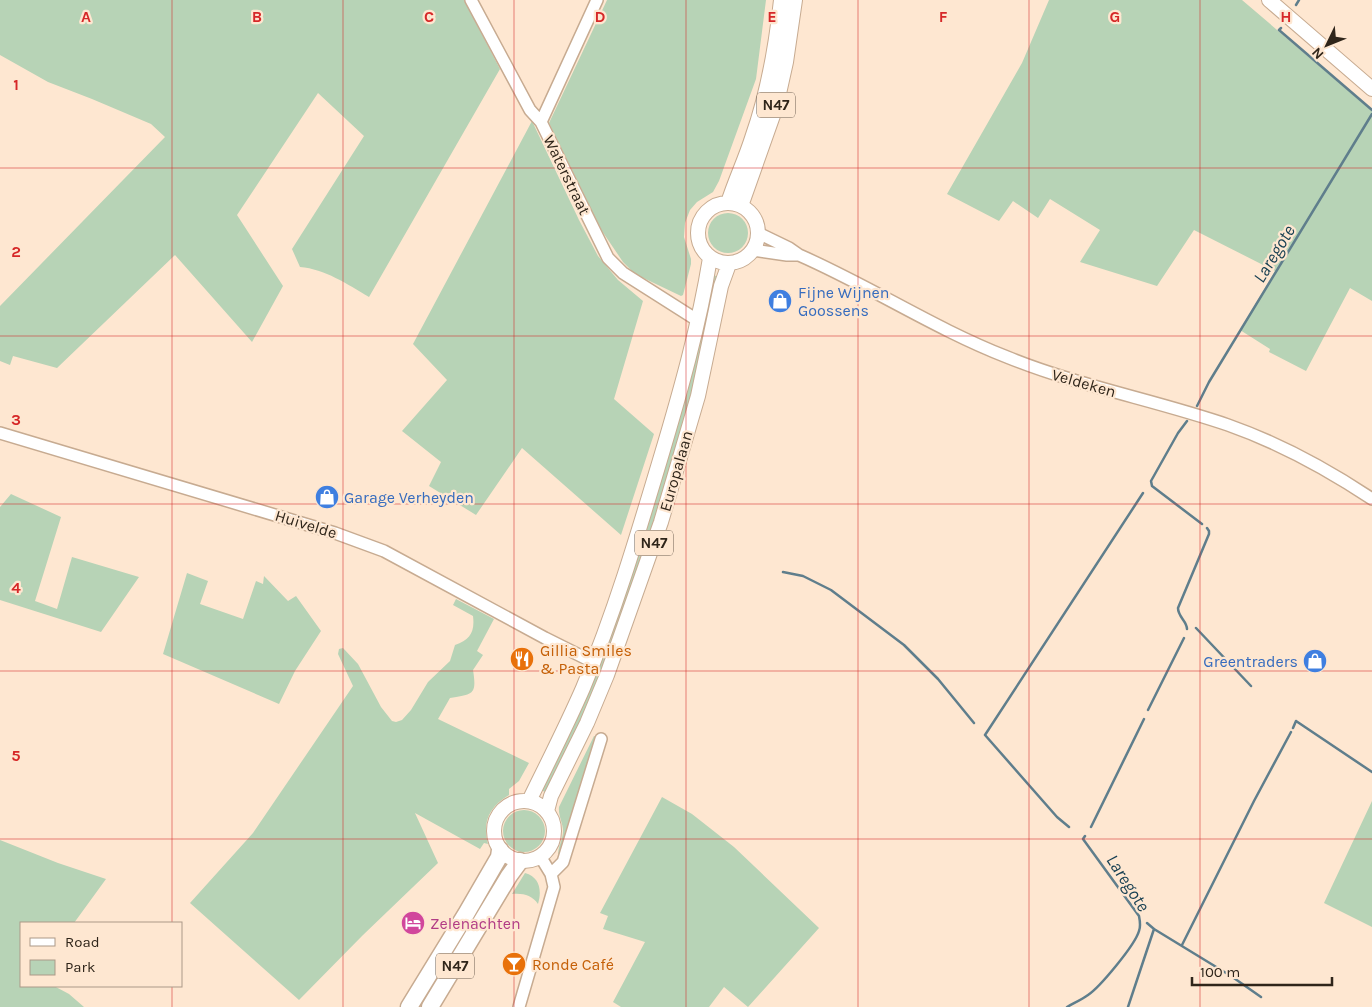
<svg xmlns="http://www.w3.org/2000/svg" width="1372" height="1007" font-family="Karla,sans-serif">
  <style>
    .green { fill: #b7d3b6 }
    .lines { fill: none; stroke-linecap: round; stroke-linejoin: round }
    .stream { stroke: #5f7e8c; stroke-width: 2.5 }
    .minor-casing { stroke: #c7ab91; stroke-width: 14 }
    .major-casing { stroke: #c7ab91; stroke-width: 16 }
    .highway-casing { stroke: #c7ab91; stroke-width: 19 }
    .minor { stroke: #fff; stroke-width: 11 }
    .major { stroke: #fff; stroke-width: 14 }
    .highway { stroke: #fff; stroke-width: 16 }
    .grid { fill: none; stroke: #d62828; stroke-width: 1; stroke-opacity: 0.55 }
    .labels { text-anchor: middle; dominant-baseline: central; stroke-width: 4.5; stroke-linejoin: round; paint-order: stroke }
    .shield { fill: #fee7d1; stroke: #6d5f51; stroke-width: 1 }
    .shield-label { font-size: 15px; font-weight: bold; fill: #2f251a }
    .street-label { font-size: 16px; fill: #2f251a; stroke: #fee7d1 }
    .shop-label { font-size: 16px; fill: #366cbe; stroke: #fee7d1; text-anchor: start }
    .food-label { font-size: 16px; fill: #c56008; stroke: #fee7d1; text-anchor: start }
    .hotel-label { font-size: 16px; fill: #b23c85; stroke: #fee7d1; text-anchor: start }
    .water-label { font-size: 18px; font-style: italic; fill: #153e51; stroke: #fee7d1 }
    .grid-label { font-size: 16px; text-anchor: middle; font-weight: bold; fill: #d62828; stroke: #fee7d1; stroke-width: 4.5; stroke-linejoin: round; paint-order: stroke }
  </style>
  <rect width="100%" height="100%" fill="#fee7d1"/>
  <!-- green -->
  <path class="green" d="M0,0H464L500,69L369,297C347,284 325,269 300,267L292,249L364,136L318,93L237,215L283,286L252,342L175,255L57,368L13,356L10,365L0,361V306L165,137L151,124L92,99L48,82L0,55Z
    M607,0H766L756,79L719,181L713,192L697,202L690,210L685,223L684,237L691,259V264L683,295L681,296L635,274L623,262L602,231L549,123Z
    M1049,0H1242L1372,111V301L1350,288L1306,371L1269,352L1270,349L1240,330L1275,271L1194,230L1157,286L1080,262L1100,230L1050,199L1038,218L1013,201L999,221L947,194L1022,63Z
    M532,121L579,220L598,256L618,280L643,301L614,399L654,434L621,535L522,448L476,515L429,486L441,462L402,431L447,380L413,344Z
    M708 233a20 20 0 1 1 40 0a20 20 0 1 1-40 0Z
    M713,275L719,277L696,378L664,493L595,692L547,793L541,790L575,720Z
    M11,494L61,517L35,601L57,609L72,557L139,577L101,632L0,600V507Z
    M187,573L208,581L200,604L243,619L256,581L263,584L264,576L288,601L296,596L321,631L295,671L279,704L163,654Z
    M456,599L494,619L477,651L483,655L473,670C477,695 473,694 450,698L438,719L529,763L519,781L509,789V795C489,807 482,822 488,844L484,843L480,849L415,813L438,863L363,935L299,1000L190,903L253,833L353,686L338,654L339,649L343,648L358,664L381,707L392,721L396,722L402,720L411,710L428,682L450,661L455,645C470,640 475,632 473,616L453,605Z
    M594,736L598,737L559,858C556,849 563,841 563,831C563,823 558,815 559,807Z
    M662,797L692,814L734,847L819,928L748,1007L724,987L709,1007H621L613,1002L645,942L603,929L608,916L600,913Z
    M1372,801V927L1324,903Z
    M503 831a21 21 0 1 1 42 0a21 21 0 1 1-42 0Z
    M0,840L58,863L106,879L74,923H21V986H54L69,994L84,1007H0Z
    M525,873C540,877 542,891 538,904C532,895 523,893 512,894Z"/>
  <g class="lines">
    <!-- stream -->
    <path class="stream" d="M1296,5L1299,0
      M1281,28L1279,30L1372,110
      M1197,406L1209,382L1372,114
      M1187,421L1178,433L1151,481L1152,486L1202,524
      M783,572L803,576L831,590L904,645L938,679L974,723
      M1196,628L1251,686
      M1187,629C1187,621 1178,617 1178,608L1209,534V531L1207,528
      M1148,710L1184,638
      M1293,728L1296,721L1372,772
      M1069,827L1057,817L985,735L1143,493
      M1091,827L1144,719
      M1154,929L1231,976L1261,997
      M1182,945L1254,801L1291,732
      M1067,1007C1074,1003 1081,1000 1088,995C1100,987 1135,945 1139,931C1141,926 1140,921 1139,916L1083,839L1085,836
      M1128,1007L1154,929L1147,923"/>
    <!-- minor casing -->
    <g class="minor-casing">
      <path id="minor" d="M471,0L530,110L541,122L608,258L623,273L697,320
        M541,122L597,0
        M753,250L787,255H799L789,248L758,233
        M799,255C870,286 935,329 1007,357C1078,386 1155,400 1228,425C1279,443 1327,469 1372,499
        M0,433L335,533L384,551L545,638L593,662
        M551,874L563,862L601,739
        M519,1007L554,887L551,874L540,856"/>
    </g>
    <!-- major casing -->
    <g class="major-casing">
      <path id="major" d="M1269,0L1372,89
        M698 233a30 30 0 1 1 60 0a30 30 0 1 1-60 0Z
        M728,203C735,181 745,160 752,138C768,93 776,47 781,0
        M741,206L776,107L786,62L795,0
        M494 831a30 30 0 1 1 60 0a30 30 0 1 1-60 0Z
        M529,801C547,764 566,727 583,688C614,614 637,537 660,460C680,393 699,326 710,258
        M547,811L551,796L587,723L607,675L661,522L698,396L721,286L729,264"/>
    </g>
    <!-- highway casing -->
    <g class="highway-casing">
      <path id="highway" d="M409,1007L466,914L499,857L500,850
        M430,1007L509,876L520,861"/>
    </g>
    <!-- minor -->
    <use href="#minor" class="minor"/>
    <!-- major -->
    <use href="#major" class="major"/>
    <!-- highway -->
    <use href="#highway" class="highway"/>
  </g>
  <!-- grid -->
  <path class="grid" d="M172,0V923M343,0V1007M514,0V1007M686,0V1007M858,0V1007M1029,0V1007M1200,0V1007M0,168H1372M0,336H1372M0,504H1372M0,671H1372M0,839H1372M172,986V1007"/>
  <!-- icons -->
  <defs>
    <g id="shop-disc" transform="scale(1.25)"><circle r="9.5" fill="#3f7fe0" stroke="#fee7d1"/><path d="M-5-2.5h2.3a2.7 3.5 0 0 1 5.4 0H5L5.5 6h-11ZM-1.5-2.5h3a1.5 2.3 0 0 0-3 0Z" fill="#fff"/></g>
    <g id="restaurant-disc" transform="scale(1.25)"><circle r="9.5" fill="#e8710a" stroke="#fee7d1"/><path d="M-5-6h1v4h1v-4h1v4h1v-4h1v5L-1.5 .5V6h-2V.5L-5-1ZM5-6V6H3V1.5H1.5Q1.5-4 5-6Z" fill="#fff"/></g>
    <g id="hotel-disc" transform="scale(1.25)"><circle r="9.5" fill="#d1479c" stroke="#fee7d1"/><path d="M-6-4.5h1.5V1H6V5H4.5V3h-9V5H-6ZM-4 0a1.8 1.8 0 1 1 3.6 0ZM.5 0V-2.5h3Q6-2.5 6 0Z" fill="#fff"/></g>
    <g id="bar-disc" transform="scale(1.25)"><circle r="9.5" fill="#e8710a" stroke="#fee7d1"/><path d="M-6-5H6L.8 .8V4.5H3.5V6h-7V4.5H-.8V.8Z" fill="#fff"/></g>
  </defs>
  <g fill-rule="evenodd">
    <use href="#shop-disc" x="780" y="301"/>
    <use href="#shop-disc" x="327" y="497"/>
    <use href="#restaurant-disc" x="522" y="659"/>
    <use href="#shop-disc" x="1315" y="661"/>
    <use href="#hotel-disc" x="413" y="923"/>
    <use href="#bar-disc" x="514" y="964"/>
  </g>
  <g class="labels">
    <!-- shield labels -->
    <g class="shield">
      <rect x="757" y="92.5" width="38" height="25" rx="4"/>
      <rect x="635" y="530.5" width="38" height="25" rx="4"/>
      <rect x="436" y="953.5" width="38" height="25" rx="4"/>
    </g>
    <g class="shield-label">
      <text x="776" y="105">N47</text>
      <text x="654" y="543">N47</text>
      <text x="455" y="966">N47</text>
    </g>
    <!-- street labels -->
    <g class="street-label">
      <text transform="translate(567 175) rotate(64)">Waterstraat</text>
      <text transform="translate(1084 383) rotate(16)">Veldeken</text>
      <text transform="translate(676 471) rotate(-74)">Europalaan</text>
      <text transform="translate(306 524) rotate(17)">Huivelde</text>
    </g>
    <!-- shop labels -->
    <g class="shop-label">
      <text x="798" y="292">Fijne Wijnen<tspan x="798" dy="18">Goossens</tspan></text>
      <text x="344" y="497">Garage Verheyden</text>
      <text x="1298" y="661" text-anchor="end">Greentraders</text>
    </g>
    <!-- food labels -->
    <g class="food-label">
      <text x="540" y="650">Gillia Smiles<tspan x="540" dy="18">&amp; Pasta</tspan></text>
      <text x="532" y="964">Ronde Café</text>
    </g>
    <!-- hotel labels -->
    <g class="hotel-label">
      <text x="430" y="923">Zelenachten</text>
    </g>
    <!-- water labels -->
    <g class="water-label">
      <text transform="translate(1274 254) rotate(-59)">Laregote</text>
      <text transform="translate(1128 883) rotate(57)">Laregote</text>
    </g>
  </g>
  <g class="grid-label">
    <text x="86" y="22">A</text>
    <text x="257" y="22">B</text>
    <text x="429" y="22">C</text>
    <text x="600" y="22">D</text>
    <text x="772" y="22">E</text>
    <text x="943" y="22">F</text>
    <text x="1115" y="22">G</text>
    <text x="1286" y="22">H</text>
    <text x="16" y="90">1</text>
    <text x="16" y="257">2</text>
    <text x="16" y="425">3</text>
    <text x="16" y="593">4</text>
    <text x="16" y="761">5</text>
  </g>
  <!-- legend -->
  <rect x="20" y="922" width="162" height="65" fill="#fee7d1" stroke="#ab9988"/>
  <rect x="30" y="938" width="25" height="8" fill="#ffffff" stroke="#ab9988"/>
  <text x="65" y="947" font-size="15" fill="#2f251a">Road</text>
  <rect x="30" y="960" width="25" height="15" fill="#b7d3b6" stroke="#ab9988"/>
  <text x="65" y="972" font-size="15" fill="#2f251a">Park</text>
  <!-- north arrow -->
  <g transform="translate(1327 45) rotate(227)" stroke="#fee7d1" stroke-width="4" paint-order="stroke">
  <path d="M0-4L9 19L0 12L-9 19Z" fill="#2f251a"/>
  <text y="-8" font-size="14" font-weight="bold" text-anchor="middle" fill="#2f251a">N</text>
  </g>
  <!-- scale -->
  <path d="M1192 977v8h140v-8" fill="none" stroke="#2f251a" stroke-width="2.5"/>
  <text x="1200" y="977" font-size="15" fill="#2f251a" stroke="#fee7d1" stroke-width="4" paint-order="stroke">100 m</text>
</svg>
